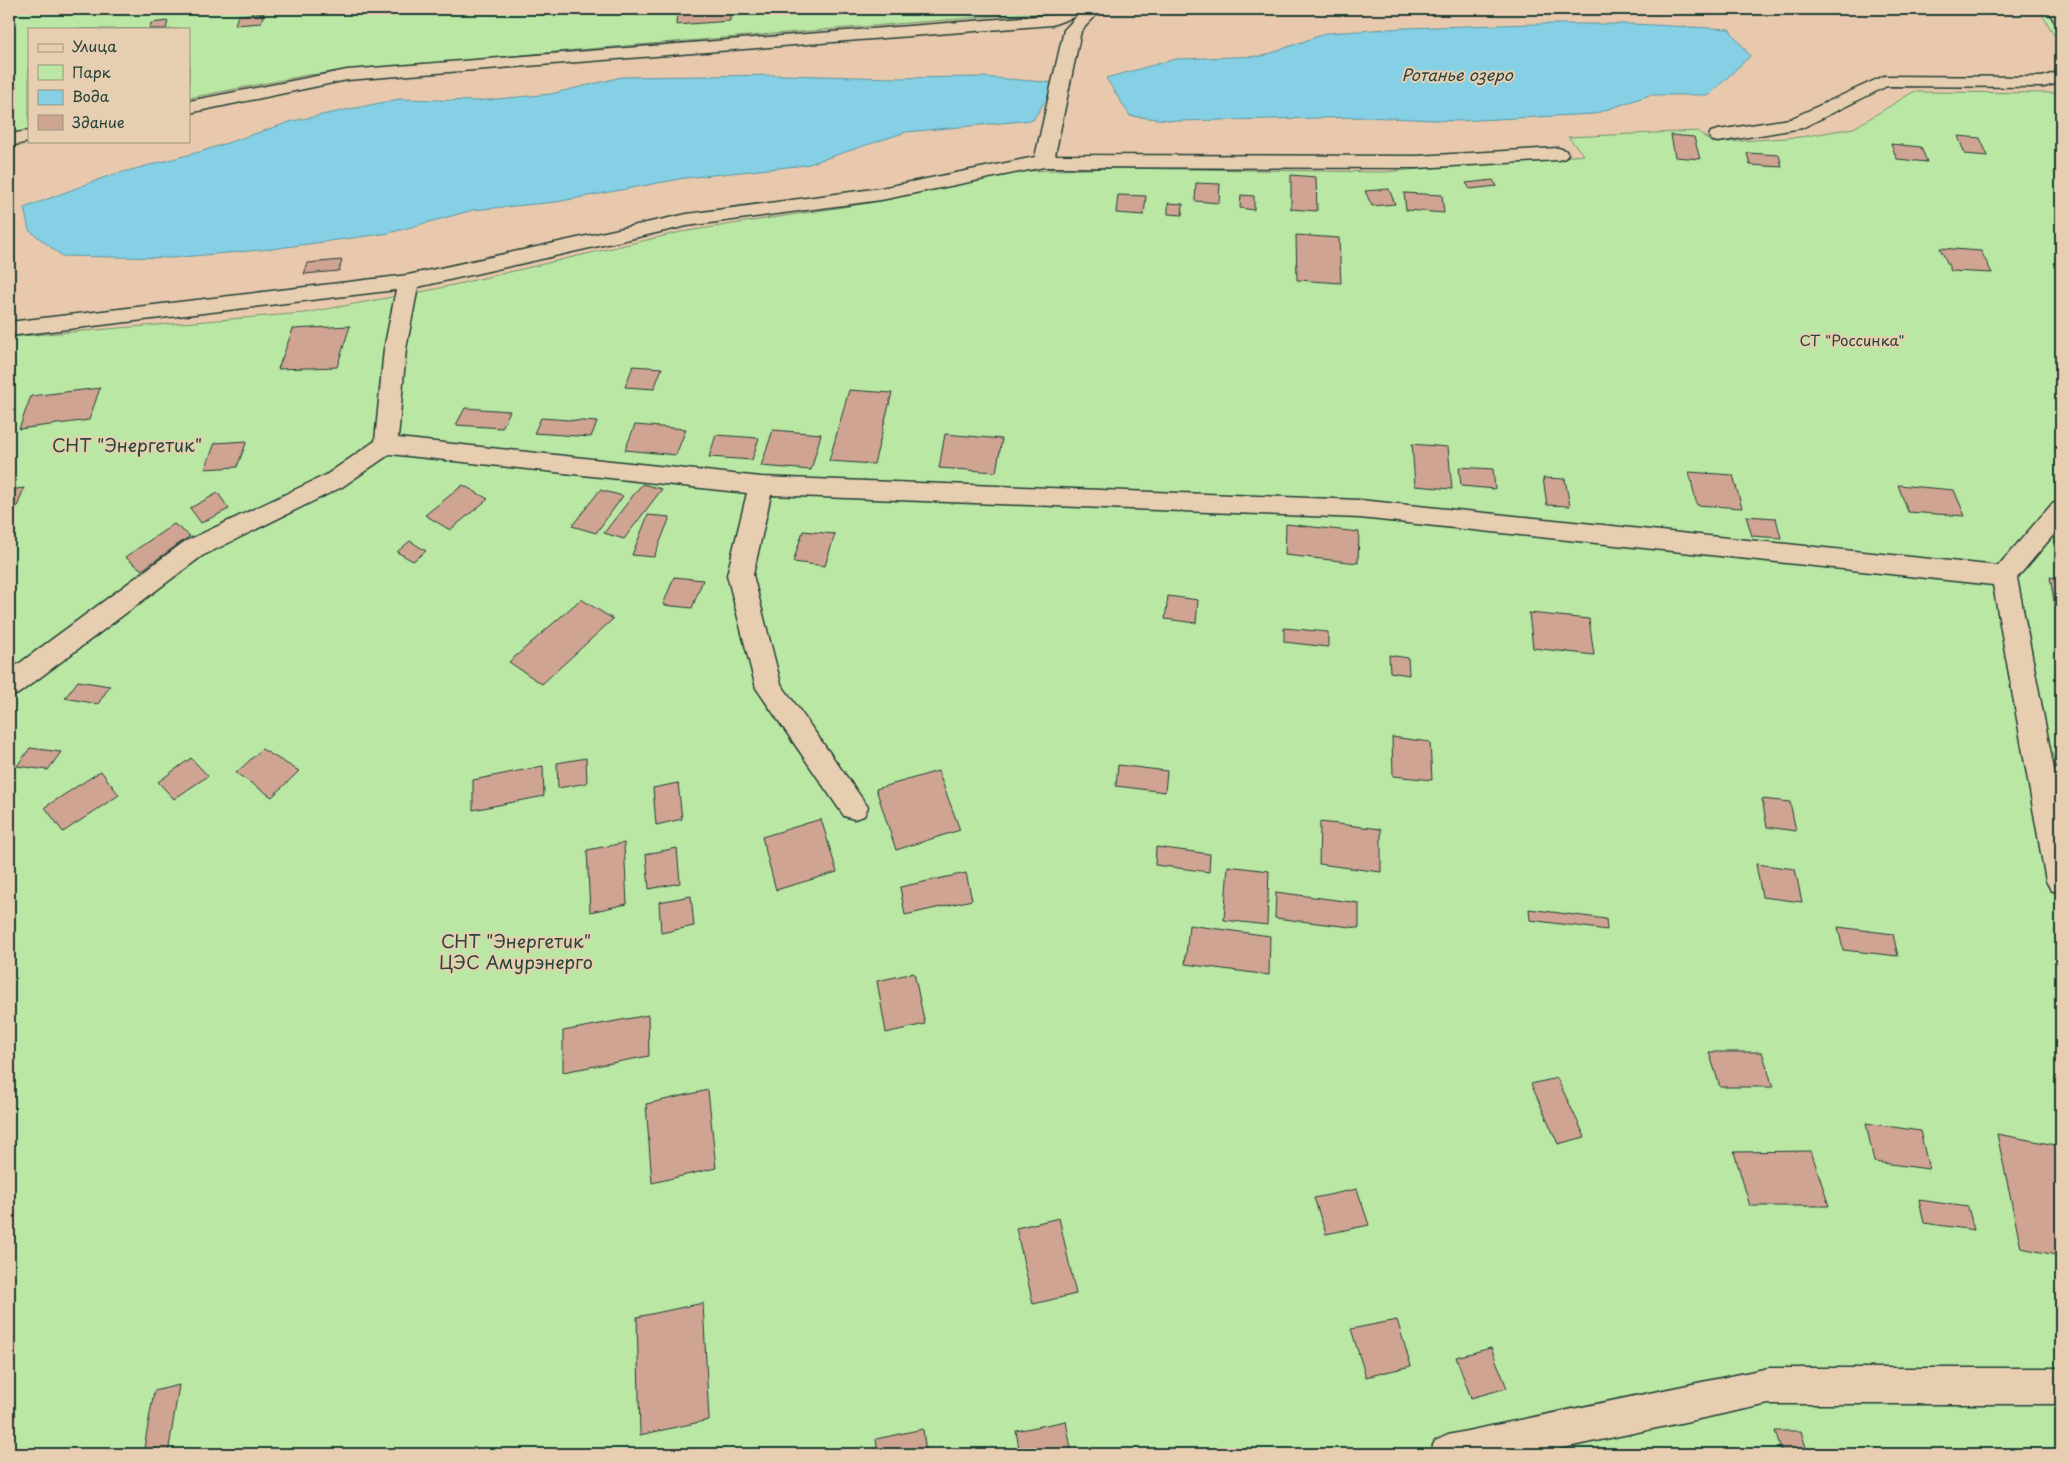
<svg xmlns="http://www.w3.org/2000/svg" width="2070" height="1463" font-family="'Playpen Sans',sans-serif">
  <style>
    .green { fill: #bbe7a4; stroke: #6d926c }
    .water { fill: #85d0e5; stroke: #5c959e }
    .building { fill: #cfa493; stroke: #1f3d34 }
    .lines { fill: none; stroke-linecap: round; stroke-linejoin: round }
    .minor-casing { stroke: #1f3d34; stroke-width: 3 }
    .minor { fill: #e8ceb0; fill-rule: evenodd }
    .labels { text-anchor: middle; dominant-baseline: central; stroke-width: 4; stroke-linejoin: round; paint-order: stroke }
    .far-park-label { font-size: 15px; fill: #27463a; stroke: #e8ceb0 }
    .far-water-label { font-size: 16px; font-style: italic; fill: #24443d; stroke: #e8ceb0 }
    .park-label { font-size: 18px; fill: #27463a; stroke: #e8ceb0 }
  </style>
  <rect width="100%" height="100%" fill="#e9c9ad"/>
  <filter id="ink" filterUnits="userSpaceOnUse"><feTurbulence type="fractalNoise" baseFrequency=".02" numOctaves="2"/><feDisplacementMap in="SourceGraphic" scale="10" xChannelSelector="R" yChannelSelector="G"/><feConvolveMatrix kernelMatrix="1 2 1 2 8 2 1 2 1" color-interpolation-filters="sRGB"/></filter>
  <g filter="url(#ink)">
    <!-- green -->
    <path class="green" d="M9,9H1056L1044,12L576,50L308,75L189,98V29H29V131L9,134Z
      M2039,9H2061V47Z
      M1913,92L2061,93V1454H9V337L305,313L436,289L681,232L869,203L1027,171L1116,168L1384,172L1584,155L1568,137L1698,131L1712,143L1800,137L1854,128Z"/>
    <!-- water -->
    <path class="water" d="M1532,24H1633L1729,29L1750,56L1709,95H1650L1594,114L1458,121L1366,117L1177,121L1130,116L1106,78L1176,59L1263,56L1327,33L1404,28Z
      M787,75L891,78L983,77L1057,83L1033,120L906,132L806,165L685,178L556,202L473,210L389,233L271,249L170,258L62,256L29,230L24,208L108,176L203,151L293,121L399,99L476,101L551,94L622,77Z"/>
    <!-- building -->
    <path class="building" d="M677,9H730V21L676,25Z
      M264,13L261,23L235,25L238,15Z
      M168,21L166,29H149L151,23Z
      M1671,135L1694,137L1700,159L1675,157Z
      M1958,136L1980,138L1988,156L1965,154Z
      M1891,144L1921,147L1927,162L1897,159Z
      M1747,153L1779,155L1782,167L1750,165Z
      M1291,175L1316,177L1317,211L1291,209Z
      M1493,180L1497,186L1470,189L1466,183Z
      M1196,183L1220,184L1219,203L1195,201Z
      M1389,189L1395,204L1372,206L1365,191Z
      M1404,193L1442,195L1444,213L1406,210Z
      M1118,195L1146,196L1144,215L1116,213Z
      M1241,195L1254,196V210L1240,208Z
      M1168,203L1183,204L1182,215L1168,214Z
      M1296,235L1339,238L1341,283L1297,280Z
      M1940,248L1981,251L1992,273L1951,271Z
      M342,260L339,271L304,274L308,263Z
      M350,326L337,367L278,369L293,329Z
      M633,366L662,368L654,389L625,387Z
      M100,388L89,420L19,429L31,396Z
      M849,390L892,393L874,464L829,461Z
      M465,408L510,411L502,428L456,425Z
      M541,418L597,422L591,437L534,433Z
      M635,425L686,429L676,455L625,450Z
      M773,430L821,434L811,470L761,466Z
      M945,434L1002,439L996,472L939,468Z
      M716,435L759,438L752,460L709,457Z
      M247,441L237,467L205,469L215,443Z
      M1412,444L1448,447L1452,489L1415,486Z
      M1459,467L1493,469L1495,489L1461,486Z
      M1689,472L1733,475L1742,508L1697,505Z
      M1543,478L1565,479L1570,506L1547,505Z
      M642,484L662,489L624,539L604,533Z
      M463,485L488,499L450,530L425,515Z
      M1898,485L1954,490L1965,516L1908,512Z
      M24,488L17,507L9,508V490Z
      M600,490L623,496L596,533L572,526Z
      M218,493L229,509L201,523L190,508Z
      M648,515L670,517L654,557L632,555Z
      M1746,516L1776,518L1781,538L1752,536Z
      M174,524L190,536L142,570L125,557Z
      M1286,524L1359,532L1358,563L1285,555Z
      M803,531L835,534L825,566L793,562Z
      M410,541L426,551L413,561L397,552Z
      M674,577L703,580L692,608L663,605Z
      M2050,577L2061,579V608L2055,607Z
      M1168,596L1198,600L1196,623L1165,619Z
      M581,599L613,619L542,684L509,662Z
      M1529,613L1589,619L1594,655L1533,648Z
      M1284,628L1328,632V647L1284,642Z
      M1389,655L1408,658L1409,675L1390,672Z
      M78,681L110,686L98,704L65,698Z
      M1392,737L1430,742L1432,780L1393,776Z
      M30,748L61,752L48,770L17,766Z
      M262,749L299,771L272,797L236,773Z
      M191,758L208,776L174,799L158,782Z
      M586,758L587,783L558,788L557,763Z
      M1118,765L1167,771L1165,792L1116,786Z
      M543,766L544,796L473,810V780Z
      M101,771L119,795L63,832L45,807Z
      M938,771L960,830L896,850L876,789Z
      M678,783L682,819L656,825L653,788Z
      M1762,799L1790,802L1796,831L1767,827Z
      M821,819L837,872L776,890L762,837Z
      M1320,822L1381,829V872L1319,864Z
      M624,843L627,904L590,912L587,850Z
      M1156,847L1210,854L1209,872L1155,865Z
      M677,848L680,883L649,889L646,854Z
      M1756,864L1795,869L1802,902L1762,897Z
      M1228,866L1269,871L1267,925L1224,920Z
      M966,873L972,900L905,915L900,887Z
      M1276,892L1359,903V928L1275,918Z
      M691,896L694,926L661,933L659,902Z
      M1529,909L1606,919L1607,930L1530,920Z
      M1189,925L1270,936L1269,975L1185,964Z
      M1838,927L1893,934L1898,956L1843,950Z
      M914,973L925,1024L886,1033L877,981Z
      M648,1015L649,1056L563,1072V1031Z
      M1709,1052H1762L1773,1087H1720Z
      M1557,1078L1585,1137L1558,1144L1531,1084Z
      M708,1090L716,1168L652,1183L646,1104Z
      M1866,1123L1920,1131L1929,1169L1874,1162Z
      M1997,1134L2061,1146V1256L2021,1248Z
      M1811,1151L1829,1206H1750L1734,1152Z
      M1357,1189L1369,1225L1326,1234L1314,1198Z
      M1919,1200L1968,1207L1974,1230L1924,1223Z
      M1059,1218L1076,1294L1033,1304L1016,1228Z
      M703,1303L709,1420L640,1435L637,1317Z
      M1397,1320L1411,1366L1366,1377L1351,1329Z
      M1491,1348L1507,1388L1471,1398L1456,1357Z
      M179,1385L168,1454H143L154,1391Z
      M1066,1421L1072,1454H1020L1016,1431Z
      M923,1429L926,1454H878L876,1439Z
      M1775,1431H1801L1808,1454H1782Z"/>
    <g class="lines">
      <!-- minor casing -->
      <g class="minor-casing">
        <path id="minor" d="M1064,9H1102L1081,31L1055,155L1417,156L1558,148L1565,150L1568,154L1565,158L1558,160L1417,168L1044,167L881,200L687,226L418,287L406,349L398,438L761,477L1360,500L1998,566L2052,504L2061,501V526L2017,578L2061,806V894L2051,890L2046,881L1993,585L1360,518L771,495L753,575L781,684L868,807L864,816L854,819L844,816L756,688L727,575L747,493L390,454L342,487L202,556L18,694L9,697V671L184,542L326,475L375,441L384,349L396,290L9,336V322L408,275L687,214L881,188L1035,157L1064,30L1077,16L1052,25L347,80L189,113V101L347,70L1049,15Z
          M2047,9H2061V23L2055,22Z
          M2061,71V82L2044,87L1887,86L1802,128L1718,142L1711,140L1709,136L1711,132L1718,130L1790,119L1884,76L2042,77Z
          M29,131V141H35L9,146V134Z
          M1769,1368H2061V1404H1769L1535,1454H1429L1435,1441L1448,1435Z"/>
      </g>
      <!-- minor -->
      <use href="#minor" class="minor"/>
    </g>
  </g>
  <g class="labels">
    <!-- far-park labels -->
    <g class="far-park-label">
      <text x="1852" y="339">СТ "Россинка"</text>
    </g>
    <!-- far-water labels -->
    <g class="far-water-label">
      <text x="1457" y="74">Ротанье озеро</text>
    </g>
    <!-- park labels -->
    <g class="park-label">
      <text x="127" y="444">СНТ "Энергетик"</text>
      <text x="516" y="940">СНТ "Энергетик"<tspan x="516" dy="21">ЦЭС Амурэнерго</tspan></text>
    </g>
  </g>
  <!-- margin -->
  <rect width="2070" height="1463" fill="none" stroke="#e8ceb0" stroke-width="30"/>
  <rect x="15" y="15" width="2040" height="1433" fill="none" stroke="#1f3d34" stroke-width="2" filter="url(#ink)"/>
  <!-- legend -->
  <rect x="28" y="28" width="162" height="115" fill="#e8ceb0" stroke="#98947e"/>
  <rect x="38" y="44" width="25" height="8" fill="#e8ceb0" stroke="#98947e"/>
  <text x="72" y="52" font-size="15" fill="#1f3d34">Улица</text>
  <rect x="38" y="65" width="25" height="15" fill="#bbe7a4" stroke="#98947e"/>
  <text x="72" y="78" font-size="15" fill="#1f3d34">Парк</text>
  <rect x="38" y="90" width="25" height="15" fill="#85d0e5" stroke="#98947e"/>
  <text x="72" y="102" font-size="15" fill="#1f3d34">Вода</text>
  <rect x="38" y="115" width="25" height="15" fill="#cfa493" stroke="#98947e"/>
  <text x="72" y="128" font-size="15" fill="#1f3d34">Здание</text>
</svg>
